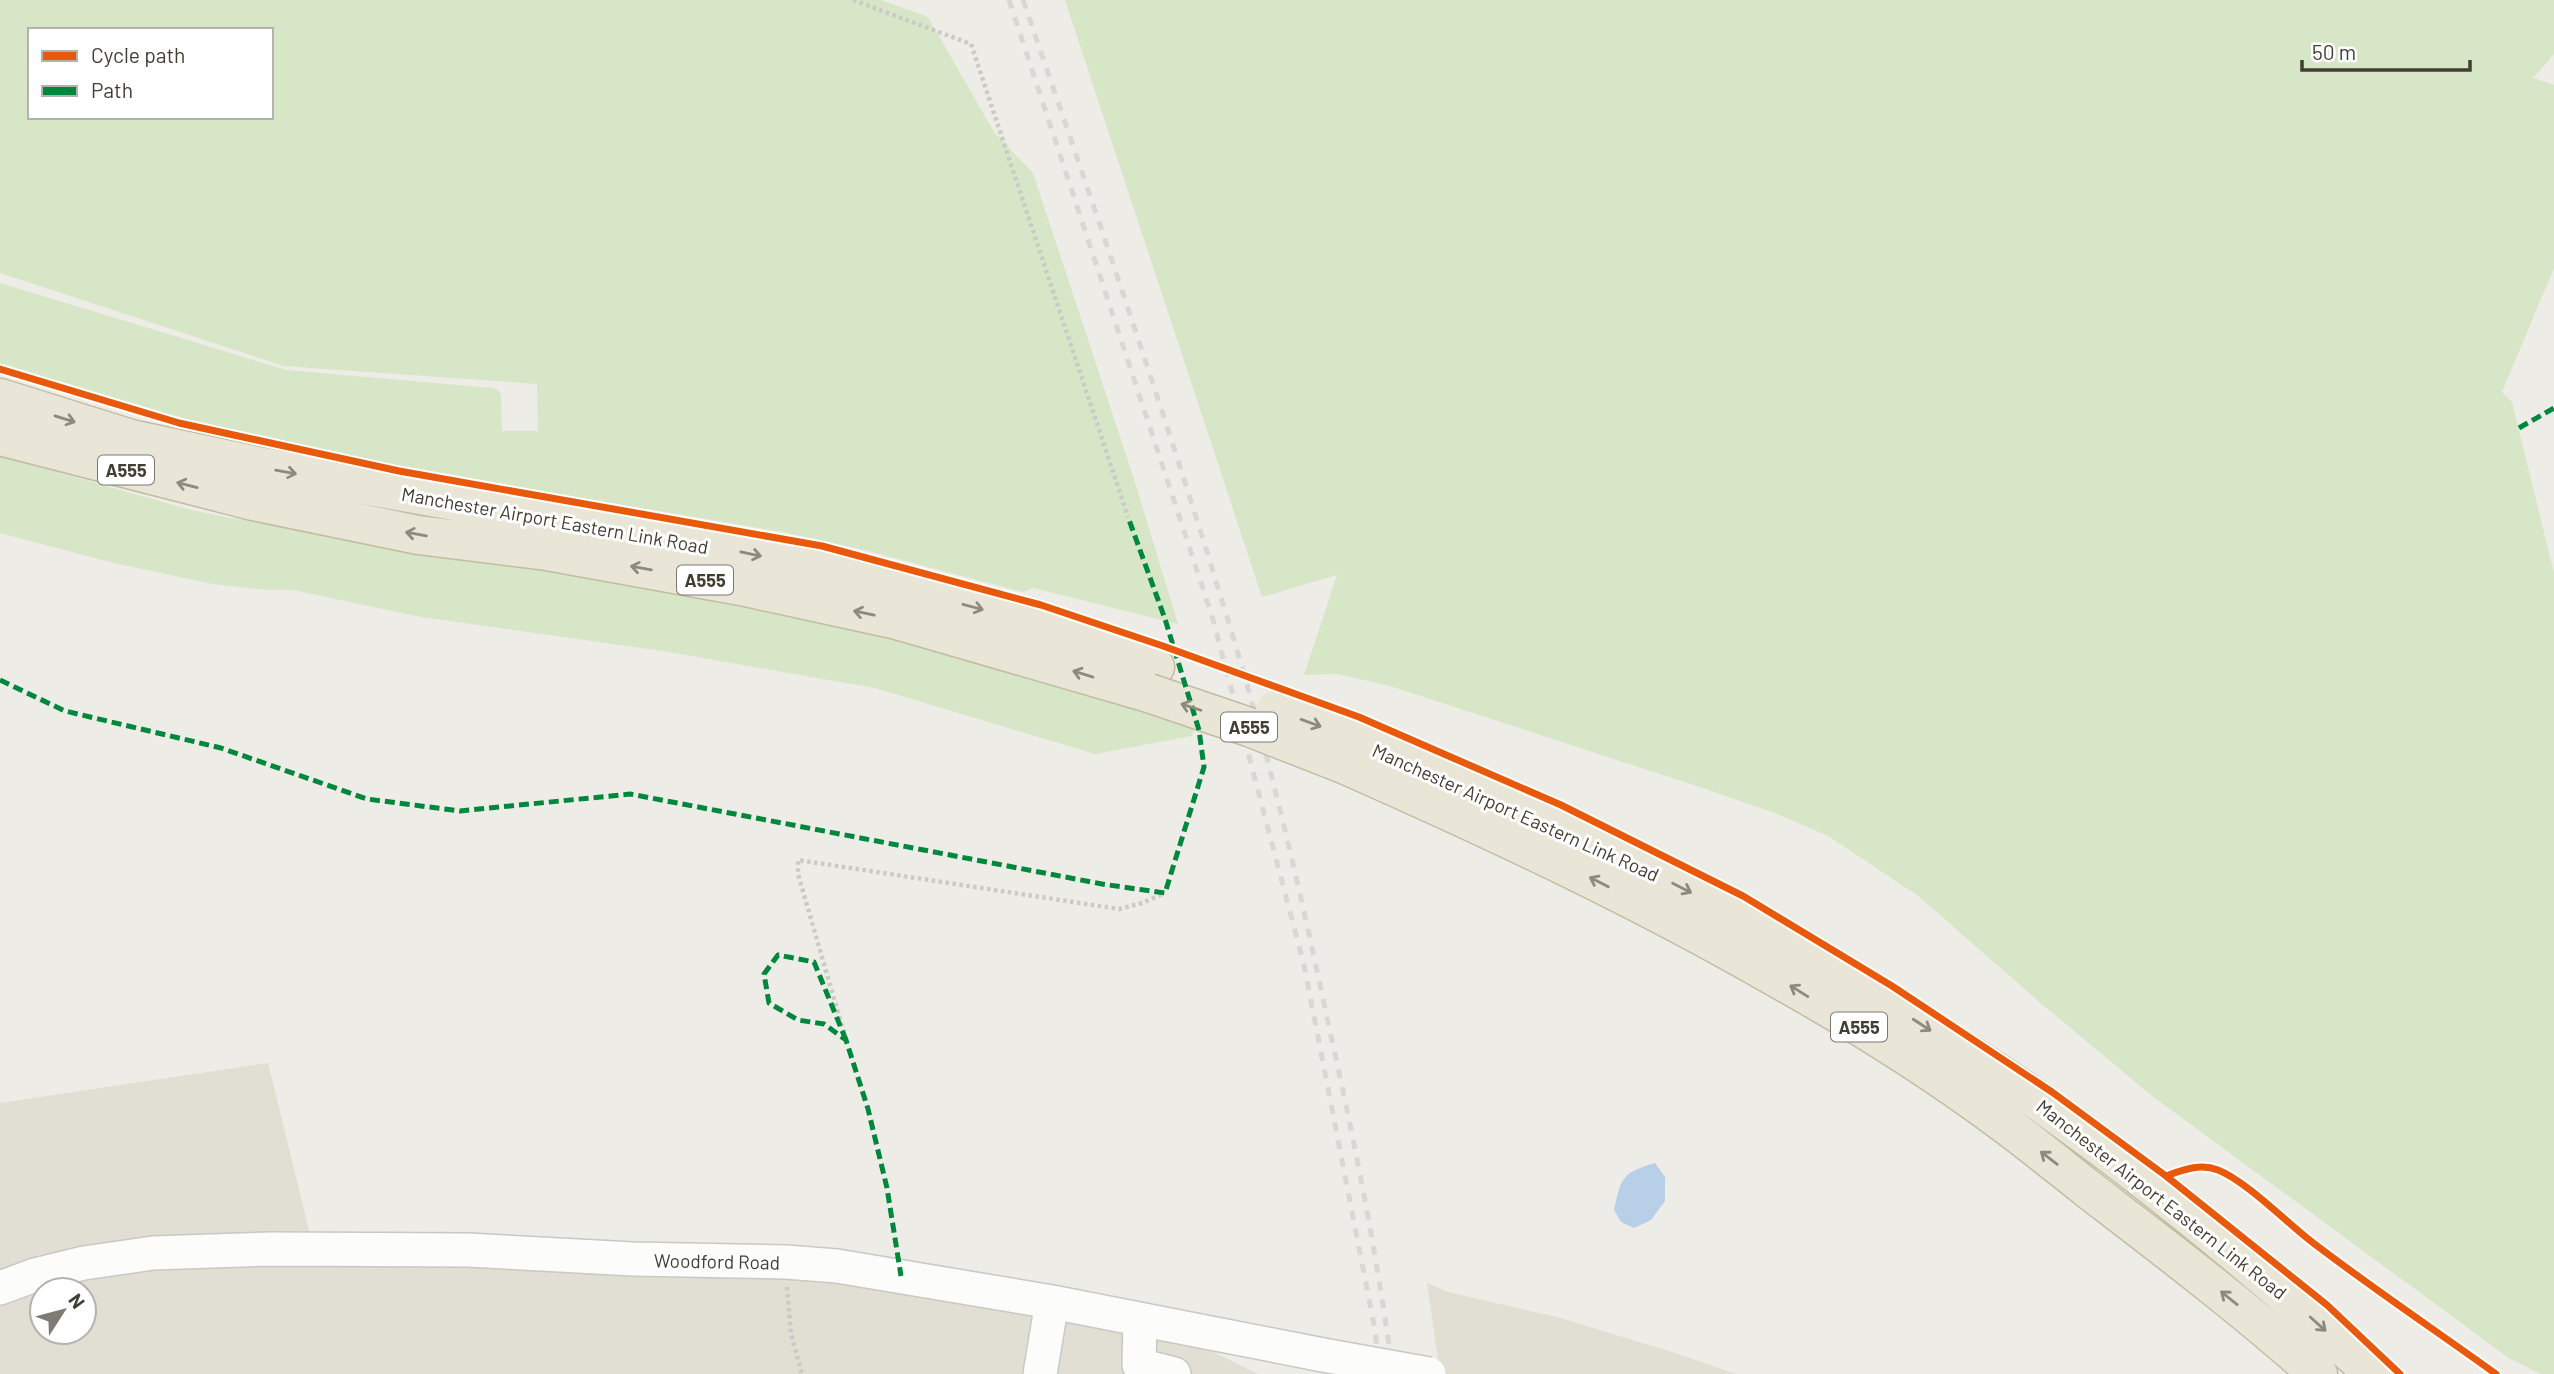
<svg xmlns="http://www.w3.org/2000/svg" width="2554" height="1374" font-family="Barlow,sans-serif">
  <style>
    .residential { fill: #e1ded3; fill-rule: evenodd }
    .green { fill: #d6e6c7; fill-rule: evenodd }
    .water { fill: #b8cfe8 }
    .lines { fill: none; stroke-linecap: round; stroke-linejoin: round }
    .minor-casing { stroke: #c9c8c2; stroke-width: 36 }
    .highway-casing { stroke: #c3bca3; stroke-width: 41 }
    .path { stroke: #cbcac6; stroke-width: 4.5; stroke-dasharray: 3.5 3.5; stroke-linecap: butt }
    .minor { stroke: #fcfcfb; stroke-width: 33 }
    .highway { stroke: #e9e6d8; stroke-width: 38 }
    .rail { stroke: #d7d7d6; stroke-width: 5; stroke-dasharray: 9 9; stroke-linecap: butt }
    .minor-bridge-casing { stroke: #c9c8c2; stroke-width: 36; stroke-linecap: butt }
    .highway-bridge-casing { stroke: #c3bca3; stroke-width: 41; stroke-linecap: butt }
    .minor-bridge { stroke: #fcfcfb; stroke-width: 33 }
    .highway-bridge { stroke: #e9e6d8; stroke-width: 38 }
    .quiet { stroke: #00873e; stroke-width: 5; stroke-dasharray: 10 5; stroke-linecap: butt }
    .cycleway-casing { stroke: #fff; stroke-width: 11 }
    .cycleway { stroke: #e8590c; stroke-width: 7 }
    .oneway { stroke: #8d8a7e }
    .labels { text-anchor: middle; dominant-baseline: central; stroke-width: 6; stroke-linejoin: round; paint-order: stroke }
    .shield { fill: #fff; stroke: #7a7871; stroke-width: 2 }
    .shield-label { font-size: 18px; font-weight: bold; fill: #413e34 }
    .street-label { font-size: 19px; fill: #413e34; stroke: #fff }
  </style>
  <rect width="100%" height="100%" fill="#edece6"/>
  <!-- residential -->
  <path class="residential" d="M268,1063L318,1267L468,1250L1052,1302L1213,1352L1258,1374H0V1103ZM42,1290H84V1332H42Z
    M1427,1283L1448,1292L1557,1317L1669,1351L1736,1374H1440Z"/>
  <!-- green -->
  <path class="green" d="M0,0H881L928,17L994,132L1033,173L1134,479L1178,624L1033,588L1023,592L864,550L783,532L393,466L187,419L0,365V283L286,370L492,388L499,391L501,395L502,431H538L537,384L284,366L0,273ZM30,30H271V117H30Z
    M1065,0H2554V54L2533,78L2554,85V268L2502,392L2512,402L2554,573V1374H2541L2509,1358L2152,1096L2043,1005L1917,895L1828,836L1775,813L1700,787L1390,686L1337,674L1304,675L1337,575L1262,597Z
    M0,456L191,510L230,518L248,519L727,596L1066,683L1194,729L1192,736L1095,754L875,688L663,651L421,617L293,590H267L213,584L114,563L0,533Z"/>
  <!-- water -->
  <path class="water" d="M1655,1163L1665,1177V1201L1651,1220L1634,1228L1621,1222L1614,1210C1621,1177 1622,1173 1655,1163Z"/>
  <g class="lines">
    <!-- minor casing -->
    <g class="minor-casing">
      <path id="minor" d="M0,1288L35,1275L84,1263L153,1253L271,1249L468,1250L633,1259L786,1262L837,1266L1052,1302L1323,1355
        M1140,1319L1139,1365L1174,1374
        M1040,1374L1052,1302"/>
    </g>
    <!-- highway casing -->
    <g class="highway-casing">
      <path id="highway" d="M0,398L131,439L257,466L747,553L896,586L1024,621L1155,667
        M0,436L253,501L418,535L547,551L741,586L897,620L1149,693
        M1353,738C1503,799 1650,867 1793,945C1832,966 1869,992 1906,1016C1946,1040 1986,1065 2024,1091C2147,1177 2263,1273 2374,1374
        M1346,765C1493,830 1638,898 1777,978C1854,1021 1931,1069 2001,1121C2031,1143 2059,1166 2088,1189C2166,1249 2244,1308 2318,1374"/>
    </g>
    <!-- path -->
    <path class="path" d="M853,0L971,44L1128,517
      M846,1040L798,874V860L1119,909L1142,903L1165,893
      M787,1287L791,1334L802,1374"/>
    <!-- minor -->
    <use href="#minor" class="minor"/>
    <!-- highway -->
    <use href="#highway" class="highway"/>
    <!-- rail -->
    <path class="rail" d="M1009,0L1212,616L1304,965L1374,1325L1381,1374
      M1023,0C1096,212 1169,425 1234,640C1273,770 1303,903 1331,1036C1356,1148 1378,1261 1393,1374"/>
    <!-- minor-bridge casing -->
    <g class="minor-bridge-casing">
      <path id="minor-bridge" d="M1323,1355L1429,1374"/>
    </g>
    <!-- highway-bridge casing -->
    <g class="highway-bridge-casing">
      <path id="highway-bridge" d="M1149,693L1249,727L1346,765
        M1275,710L1353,738"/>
    </g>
    <!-- minor-bridge -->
    <use href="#minor-bridge" class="minor-bridge"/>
    <!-- highway-bridge -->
    <use href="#highway-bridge" class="highway-bridge"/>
    <!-- quiet -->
    <path class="quiet" d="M2519,428L2554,408
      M0,680L65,711L221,748L367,799L460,811L630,794L1102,884L1165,893L1204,767L1199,730L1165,619L1128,517
      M846,1040L814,962L778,955L764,974L769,1003L798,1020L824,1024L846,1040L868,1109L887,1188L901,1276"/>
    <!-- cycleway casing -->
    <g class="cycleway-casing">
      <path id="cycleway" d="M0,369L179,423L399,471L822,546L1041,605L1163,646L1359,717L1561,805L1743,896L1892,986L2052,1092L2166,1176L2327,1305L2400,1374
        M2166,1176C2183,1170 2200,1163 2218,1170C2246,1181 2287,1223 2312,1242C2372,1288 2435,1330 2496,1374"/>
    </g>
    <!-- cycleway -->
    <use href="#cycleway" class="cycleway"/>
  </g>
  <!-- one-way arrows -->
  <defs><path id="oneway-shaft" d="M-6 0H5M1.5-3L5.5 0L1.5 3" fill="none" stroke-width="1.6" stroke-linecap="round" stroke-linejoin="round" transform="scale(1.75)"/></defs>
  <g class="oneway">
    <use href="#oneway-shaft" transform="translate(65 419) rotate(17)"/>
    <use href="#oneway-shaft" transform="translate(286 472) rotate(10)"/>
    <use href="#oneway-shaft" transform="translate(187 485) rotate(-166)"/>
    <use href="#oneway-shaft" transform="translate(416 534) rotate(-170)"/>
    <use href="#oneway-shaft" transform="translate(751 554) rotate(12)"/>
    <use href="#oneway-shaft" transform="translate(641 568) rotate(-170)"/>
    <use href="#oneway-shaft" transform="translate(973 607) rotate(15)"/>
    <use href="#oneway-shaft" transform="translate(864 613) rotate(-168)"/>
    <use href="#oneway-shaft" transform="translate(1083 674) rotate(-163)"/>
    <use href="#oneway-shaft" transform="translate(1191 707) rotate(-162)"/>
    <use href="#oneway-shaft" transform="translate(1311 723) rotate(20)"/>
    <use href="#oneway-shaft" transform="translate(1599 882) rotate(-153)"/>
    <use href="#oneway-shaft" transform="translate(1682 888) rotate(27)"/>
    <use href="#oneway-shaft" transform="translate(1799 991) rotate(-148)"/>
    <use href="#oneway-shaft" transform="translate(1922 1025) rotate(33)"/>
    <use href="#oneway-shaft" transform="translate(2049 1158) rotate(-142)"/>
    <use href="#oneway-shaft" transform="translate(2229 1298) rotate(-141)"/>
    <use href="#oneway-shaft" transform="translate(2318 1324) rotate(42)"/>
  </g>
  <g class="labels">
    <!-- shield labels -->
    <g class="shield">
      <rect x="98" y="455.5" width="56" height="29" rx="5"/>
      <rect x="677" y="565.5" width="56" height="29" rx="5"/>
      <rect x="1221" y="712.5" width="56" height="29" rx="5"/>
      <rect x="1831" y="1012.5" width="56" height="29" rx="5"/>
    </g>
    <g class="shield-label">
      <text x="126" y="470">A555</text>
      <text x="705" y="580">A555</text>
      <text x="1249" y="727">A555</text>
      <text x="1859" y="1027">A555</text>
    </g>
    <!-- street labels -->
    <g class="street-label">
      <text transform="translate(555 520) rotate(10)">Manchester Airport Eastern Link Road</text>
      <text transform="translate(1516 812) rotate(24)">Manchester Airport Eastern Link Road</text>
      <text transform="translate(2162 1199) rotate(38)">Manchester Airport Eastern Link Road</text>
      <text transform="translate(717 1261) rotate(1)">Woodford Road</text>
    </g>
  </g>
  <!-- legend -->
  <rect x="28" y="28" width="245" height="91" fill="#ffffff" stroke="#b3b2ae" stroke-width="2"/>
  <rect x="42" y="51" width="35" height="10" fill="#e8590c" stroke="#b3b2ae" stroke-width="2"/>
  <text x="91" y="63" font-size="21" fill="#413e34">Cycle path</text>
  <rect x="42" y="86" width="35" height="10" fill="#00873e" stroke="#b3b2ae" stroke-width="2"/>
  <text x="91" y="98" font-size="21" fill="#413e34">Path</text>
  <!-- north arrow -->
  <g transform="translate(63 1311) rotate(54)"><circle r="33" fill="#ffffff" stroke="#b3b2ae" stroke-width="2"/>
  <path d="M0-5L12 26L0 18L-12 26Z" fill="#7d7b72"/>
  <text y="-10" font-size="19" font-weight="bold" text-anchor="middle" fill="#413e34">N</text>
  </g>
  <!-- scale -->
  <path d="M2302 60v10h168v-10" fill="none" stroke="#413e34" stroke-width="3.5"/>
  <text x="2312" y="60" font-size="21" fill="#413e34" stroke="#ffffff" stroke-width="5" paint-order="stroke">50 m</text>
</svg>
